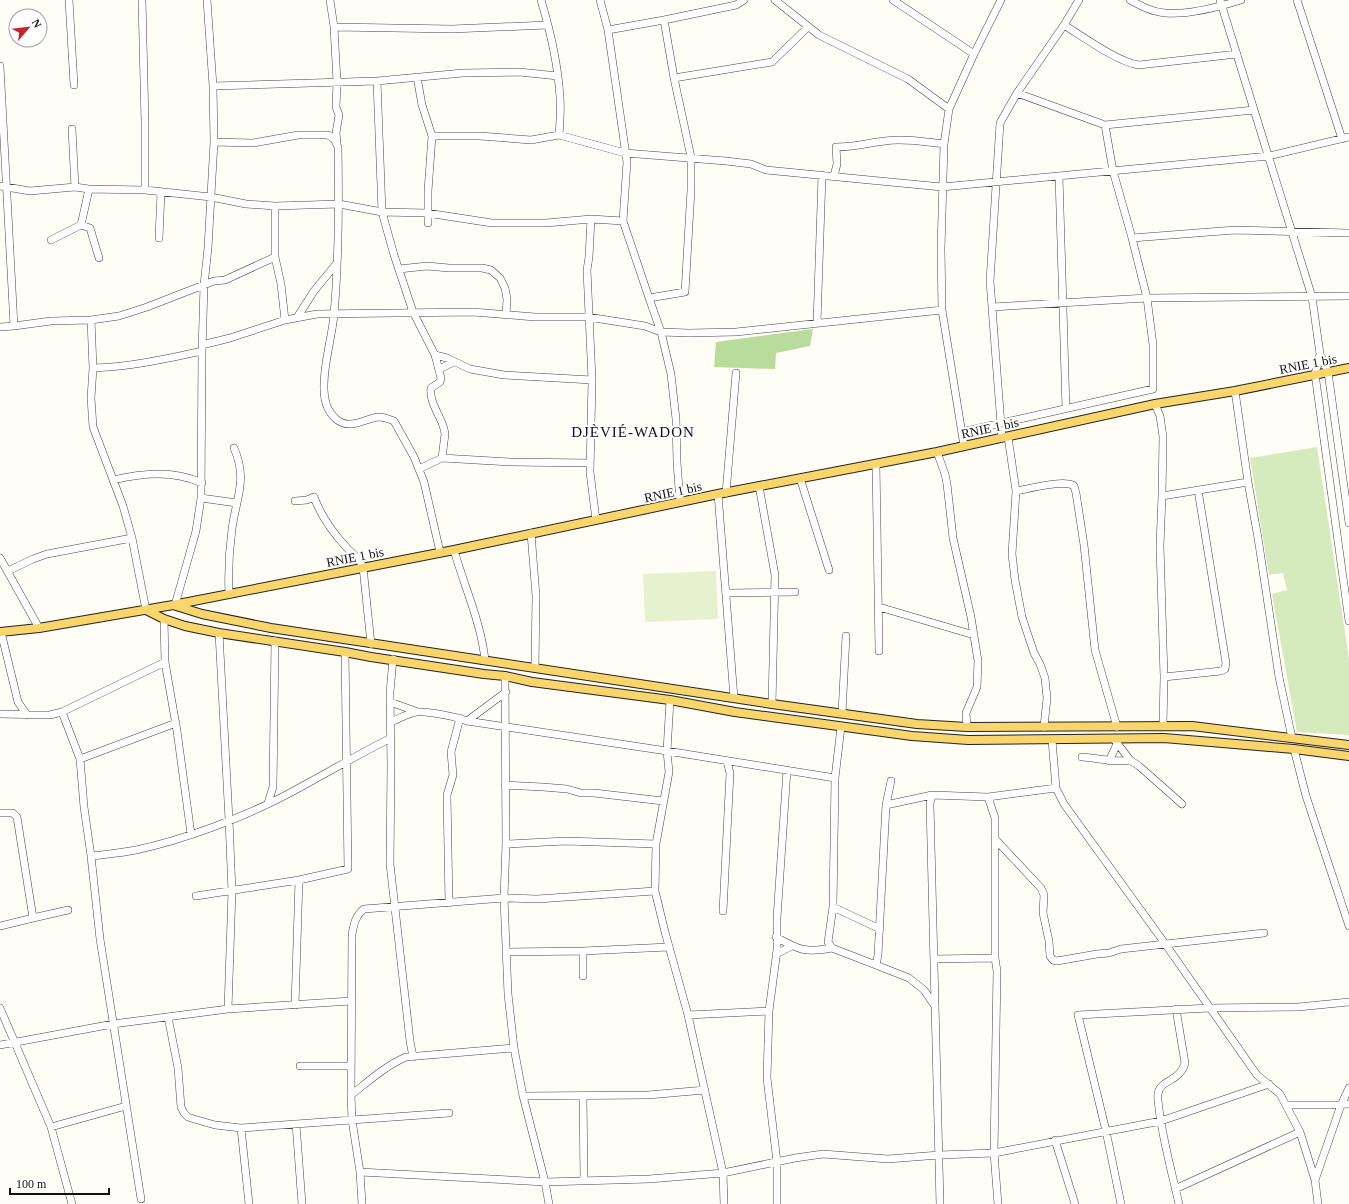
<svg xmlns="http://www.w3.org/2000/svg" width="1349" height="1204" font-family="'Times New Roman',serif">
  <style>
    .green { fill: #d5ebbd }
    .forest { fill: #b9dc9c }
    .pitch { fill: #e6f2cf }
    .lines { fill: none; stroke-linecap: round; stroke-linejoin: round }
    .minor-casing { stroke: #444; stroke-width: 8 }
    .major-casing { stroke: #222; stroke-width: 10 }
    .minor { stroke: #fff; stroke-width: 7 }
    .major { stroke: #f9d66b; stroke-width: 8 }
    .labels { text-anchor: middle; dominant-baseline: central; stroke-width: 4; stroke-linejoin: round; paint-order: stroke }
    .street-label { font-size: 13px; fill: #111; stroke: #fff }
    .quarter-label { font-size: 15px; letter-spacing: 1px; fill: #111; stroke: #fff }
  </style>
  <rect width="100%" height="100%" fill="#fffdf5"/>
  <!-- green -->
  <path class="green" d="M1317,447L1349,659V735L1297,732L1272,594L1287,590L1283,573L1269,575L1250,458Z"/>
  <!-- forest -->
  <path class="forest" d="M813,329L810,346L776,353L775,369L714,367L716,342Z"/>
  <!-- pitch -->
  <path class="pitch" d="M716,571L718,619L645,622L643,574Z"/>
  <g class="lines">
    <!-- minor casing -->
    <g class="minor-casing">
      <path id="minor" d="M69,0L74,85
        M142,0L145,123V190
        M330,0L334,27L337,82L336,107L339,115L336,133L337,143
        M541,0C550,30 558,66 560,97C561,110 560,122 559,135
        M600,0L608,30L627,162L623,221L648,295L661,332L671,374L676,419L677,462L680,502
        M775,0L819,35L908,79L949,109
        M893,0L974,54
        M1130,0C1141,6 1152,12 1165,13C1188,15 1219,7 1241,0
        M1220,0L1312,297L1320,354L1328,372L1349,523
        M1297,0L1342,139
        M1064,25C1082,36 1119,63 1139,65L1237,54
        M334,27L452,29L547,25
        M608,30L664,20L736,5L744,0
        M0,66L14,326
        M417,77L422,105L432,136L428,191V223
        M674,78L772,62L808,27
        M377,81L382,212L394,255L413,312L435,355L441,378L440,382L431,388C429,403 441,416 444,429L445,434L442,458
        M213,86L377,81L463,73L519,72L558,76
        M1017,93L1105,125L1254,110
        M72,129L75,187
        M432,136H480L531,140L559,135L625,153L726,161L751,164L766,170L942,187L1269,156L1349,137
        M214,142L253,143L298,135H328L334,139L338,147C339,203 339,259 334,314C332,339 323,364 324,389C324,400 327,411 336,419C350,431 365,418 379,417C384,417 389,419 394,421L414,457L424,482L440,552
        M834,176L837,164L836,147C855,147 867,143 885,141C904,138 925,142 944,144
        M1059,176L1066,409
        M0,186L30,191L75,187L89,189L145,190L211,197L246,204L275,206L339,204L382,212L427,213L492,223H546L591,219L623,221
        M275,206V257L281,284L285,320
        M591,219L589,257L587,270L592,380L590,472L596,520
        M81,225L90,228L99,258
        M159,238L161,192
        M1132,238L1235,230L1349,233
        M51,240L81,225L89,189
        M399,269L427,266L449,268H482L491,270L500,278L505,288L507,299L506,315
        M649,298L685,292L691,190V157L674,78L664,20
        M992,307L1147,298L1349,296
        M298,316L314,291L337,263
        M91,320L93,368L91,398L93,427L123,506L132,538L146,610
        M817,323L822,175
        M0,327L14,326L51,321L91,320L119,316L147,307L214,281L225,280L275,257
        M202,345L230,338L285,320L317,314L473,312L535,317H588L645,326L661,332L689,333L736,332L942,310
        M1320,354L1315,374L1349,621
        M435,355L447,358L470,369L504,375L592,380
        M93,368C130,367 165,359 202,351
        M439,369L454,362
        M1235,391L1248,482L1258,538L1279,677L1292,738
        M1155,404L1160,416L1163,437L1162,496L1160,546L1164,677L1163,726
        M962,432L1153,389V345L1147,298L1132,238L1113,171L1105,125
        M1008,437L1016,491L1012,554L1015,580L1022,617L1034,653L1040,664L1045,678L1047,698L1044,727
        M1002,438L990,281L1000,123L1017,93L1064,25L1079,0
        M964,446L942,310L941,249L944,144L949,109L974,54L1001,0
        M937,452L945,474L947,484L953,538L971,617L978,661L977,687L966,713L967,727
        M876,464L879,651
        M419,469L442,458L511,462L590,463
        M800,478L829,570
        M113,480C143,473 173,470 202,483
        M759,486L775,575L772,704
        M1016,491C1028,489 1065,479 1074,486L1076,493L1084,545L1095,650L1117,727
        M726,493L736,373
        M718,494L734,698
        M1162,496L1248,482
        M201,498L237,503
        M295,501L307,500L314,497C321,516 333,533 347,548C353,554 360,559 363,567L371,644
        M531,533L536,596L535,667
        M454,550C464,586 481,622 485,660
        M0,558L39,628
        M8,571L33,559L47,554L132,538
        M727,593L795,592
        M229,594C228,572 229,551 232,529C236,498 248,480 234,448
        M175,605L196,531L201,498L202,351L204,285L208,248L214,142L213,86L207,0
        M879,607L974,635
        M164,619L165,662L177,731L191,834
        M1,632L18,702L27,715
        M219,633L229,820L232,891L228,1009
        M393,659L390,692L391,765L390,864L410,1041L413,1057
        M505,676L506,844L504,898L508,994L514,1048L523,1096L545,1182L549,1204
        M1164,677L1221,671L1225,669L1226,663L1198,490
        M670,700L667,751L669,772L656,844L655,891L665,932L688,1015L723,1173L724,1204
        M390,702L418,712
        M62,712L80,759L84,807L91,856L100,939L141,1199
        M842,713L846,636
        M0,714L50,715L62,712L165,662
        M467,721L506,692
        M390,722C399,719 408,713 417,712C427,711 458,717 467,721L667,751L835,778L841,727
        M1114,739L1130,760L1139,766L1182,804
        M1052,740L1056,788L1064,804L1166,945L1257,1075L1280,1094L1300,1132L1315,1180L1318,1204
        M1294,749L1306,796L1349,926
        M1082,757C1099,758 1114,763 1130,760
        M80,759L176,723
        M1109,761L1117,744
        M835,778L833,907L828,942L832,948L876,965
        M891,781L886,805L878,955L876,965L909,978L924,990L935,1006
        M505,785L543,787L567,789L581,793H594L663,801
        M932,795L930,804L940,1204
        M988,797L995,818V958L997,971L994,1153L998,1204
        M268,803L273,787L275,641
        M886,805L932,795L988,797L1056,788
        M0,813H13L17,817L33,918L68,910
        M995,839L1041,888L1044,895L1043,913L1049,941L1050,956L1053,960L1057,961L1097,954L1109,953L1121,949L1264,933
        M506,844L566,841L656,844
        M91,856C107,854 122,853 136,850C183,840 242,818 284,796C320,777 355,756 391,738
        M196,896L299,880L348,869L345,652
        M449,903L447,795L453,775L451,752L460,718
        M833,907L880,929
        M723,911L730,773L727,761
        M0,926L33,918
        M776,937C799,950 805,953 832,948
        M583,951V976
        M506,952L583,951L669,947
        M776,954L792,946
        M934,959L995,958
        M295,1005L299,880
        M0,1008L51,1127L72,1204
        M1176,1009L1185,1063C1180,1082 1160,1079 1158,1094C1157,1099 1159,1105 1159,1109C1163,1141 1172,1173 1179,1204
        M769,1011L767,1078L777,1162V1204
        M688,1015L769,1011L777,950V918L787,770
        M168,1017L178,1068L181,1107L184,1113L188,1117L194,1119L215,1125L241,1128L449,1113
        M0,1045L113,1024L228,1009L351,1001
        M300,1066H351
        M351,1095C369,1081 385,1066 406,1057L514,1048
        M523,1096L648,1095L705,1090
        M583,1096L584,1180
        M1286,1105H1331L1349,1104
        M296,1124L302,1204
        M51,1127L126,1106
        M241,1128L249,1204
        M1055,1140L1075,1204
        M360,1172L545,1182L649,1179L723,1173L795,1158L823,1154L888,1159L939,1155L994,1153L1161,1121L1269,1084
        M1315,1180L1341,1105L1349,1088
        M1175,1189L1300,1132
        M362,1204L360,1172L352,1120L351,1095L352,934C354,924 355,916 364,909L504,898L537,899L655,891
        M1121,1204L1106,1131L1078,1015L1209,1008L1298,1007L1349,1002"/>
    </g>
    <!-- major casing -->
    <g class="major-casing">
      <path id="major" d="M173,605L202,614L271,628L772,704L917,724L967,727L1192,726L1349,745
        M146,610L164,619L185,626L219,633L345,652L371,657L484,674L505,676L532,682L670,700L735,712L912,736L968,740L1164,738L1294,749L1349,756
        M0,632L39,628L173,605L454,550L718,494L937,452L1155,404L1235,391L1349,368"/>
    </g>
    <!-- minor -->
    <use href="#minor" class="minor"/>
    <!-- major -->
    <use href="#major" class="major"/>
  </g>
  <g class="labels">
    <!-- street labels -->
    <g class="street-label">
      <text transform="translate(1308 364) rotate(-11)">RNIE 1 bis</text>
      <text transform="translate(990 428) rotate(-12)">RNIE 1 bis</text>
      <text transform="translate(673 492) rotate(-12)">RNIE 1 bis</text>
      <text transform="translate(355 557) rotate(-11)">RNIE 1 bis</text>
    </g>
    <!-- quarter labels -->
    <g class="quarter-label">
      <text x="633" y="432">DJÈVIÉ-WADON</text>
    </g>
  </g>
  <!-- north arrow -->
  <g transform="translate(28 28) rotate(62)"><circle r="19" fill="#ffffff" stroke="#a0a0a0"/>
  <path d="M0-3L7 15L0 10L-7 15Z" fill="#c4262e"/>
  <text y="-6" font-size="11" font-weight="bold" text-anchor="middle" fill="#111111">N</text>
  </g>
  <!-- scale -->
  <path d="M10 1188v6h99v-6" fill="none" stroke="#111111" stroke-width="2"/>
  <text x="16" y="1188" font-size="12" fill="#111111" stroke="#ffffff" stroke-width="3" paint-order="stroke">100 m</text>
</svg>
